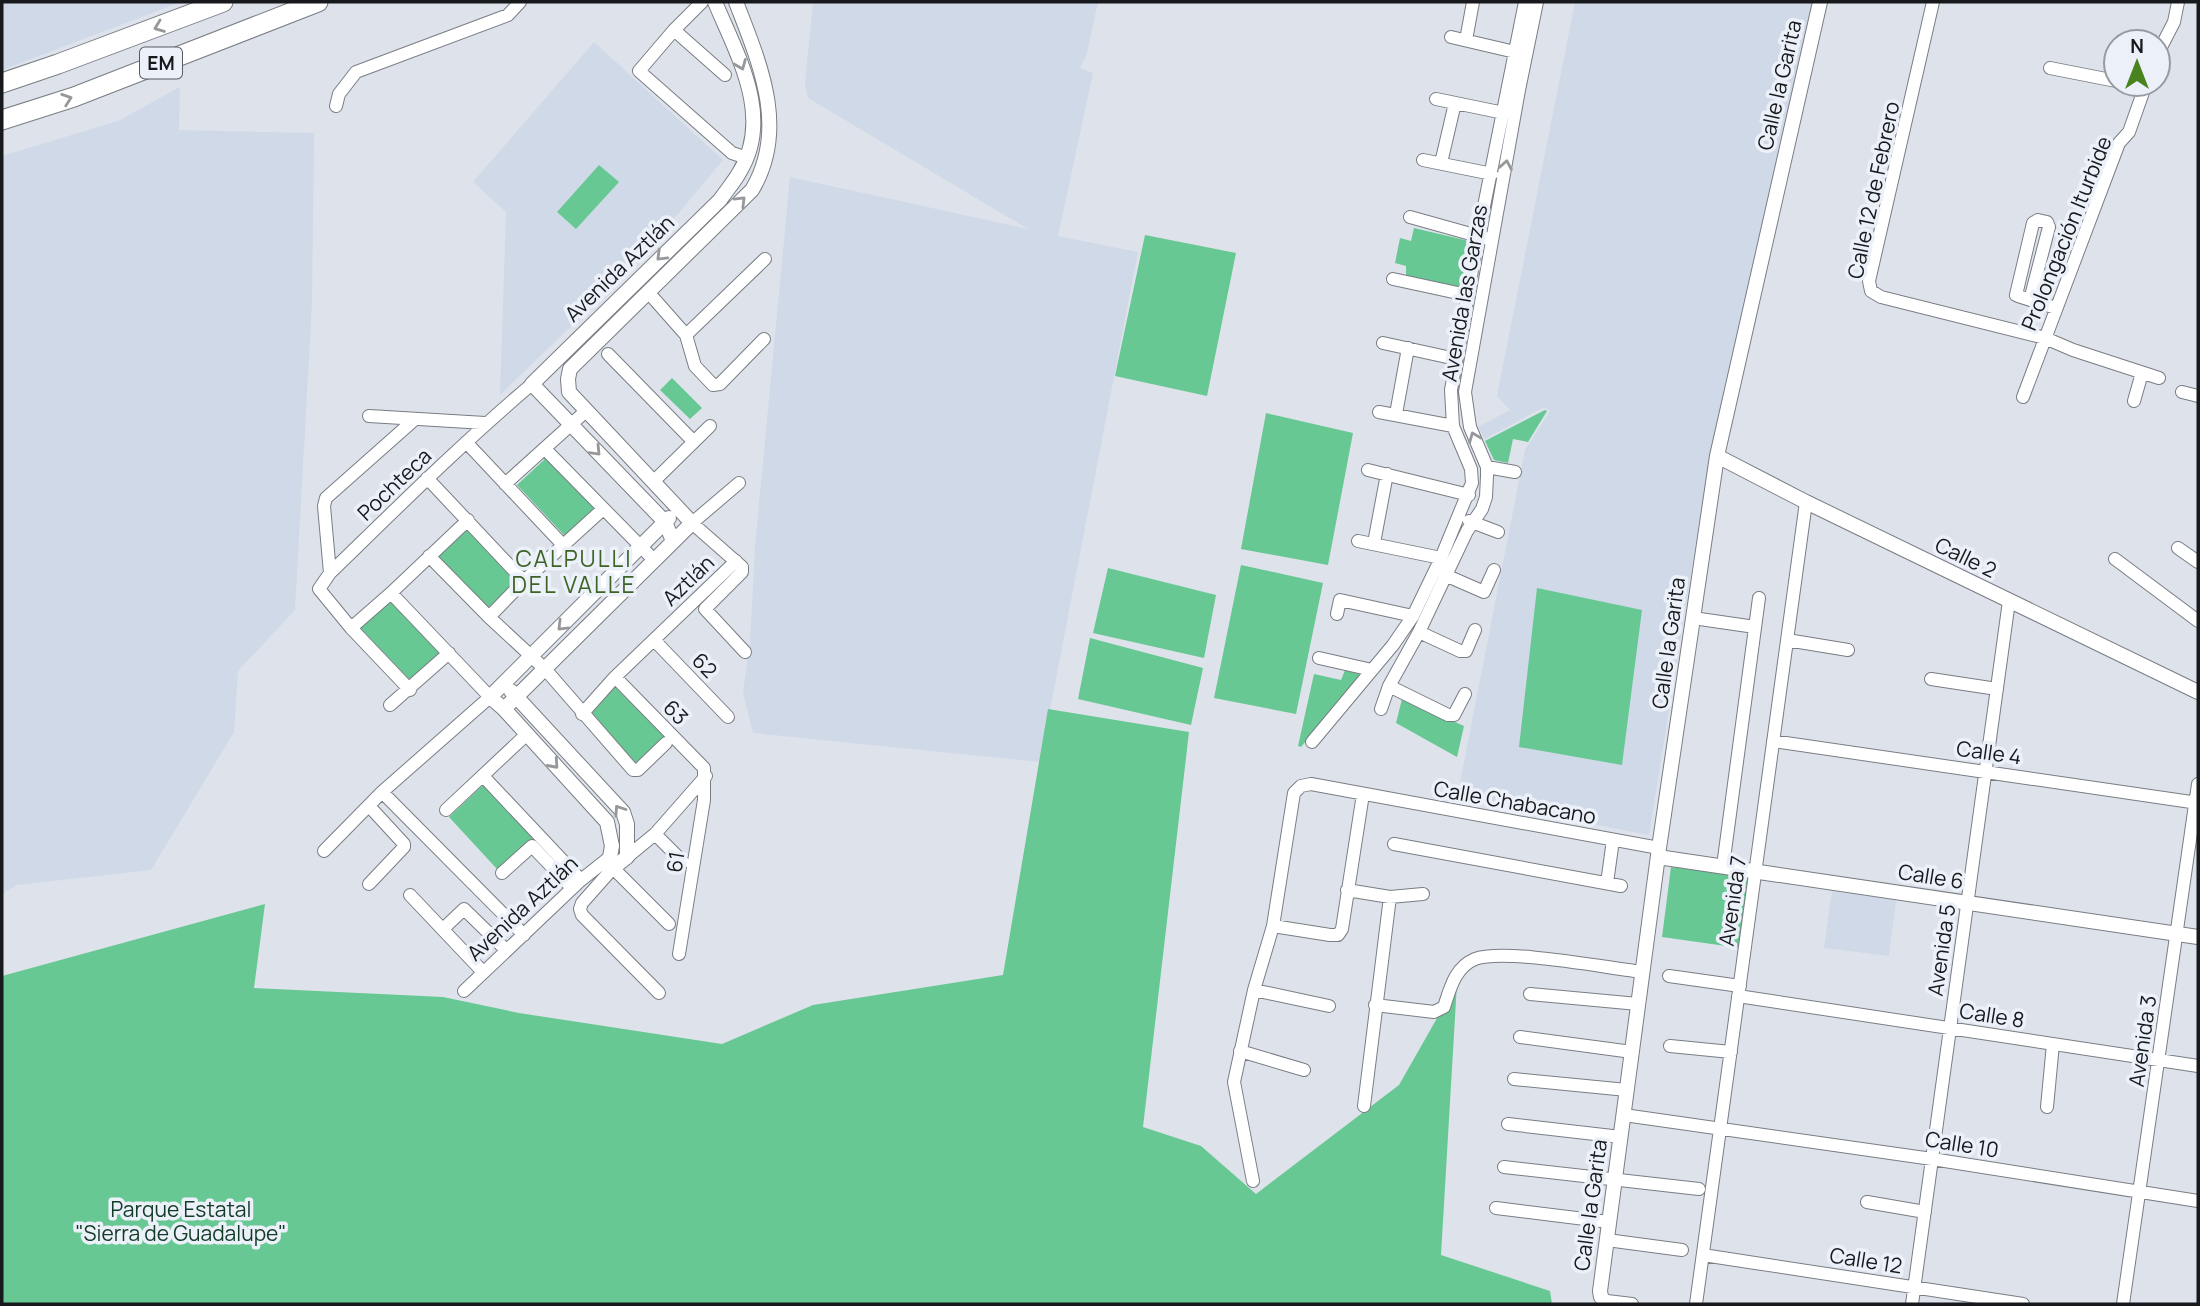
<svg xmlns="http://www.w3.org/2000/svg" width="2200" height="1306" font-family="Manrope,sans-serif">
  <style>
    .built { fill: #d0d9e7 }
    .green { fill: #67c893 }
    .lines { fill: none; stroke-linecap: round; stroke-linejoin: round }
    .minor-casing { stroke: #797d84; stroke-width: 14 }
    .tertiary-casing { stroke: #797d84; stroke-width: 16 }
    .primary-casing { stroke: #797d84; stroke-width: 21 }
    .minor { stroke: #fff; stroke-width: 12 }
    .tertiary { stroke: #fff; stroke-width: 14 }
    .primary { stroke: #fff; stroke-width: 19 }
    .oneway { stroke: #979899 }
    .labels { text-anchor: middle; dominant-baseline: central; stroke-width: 7; stroke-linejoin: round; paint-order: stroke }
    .shield { fill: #ecf1f9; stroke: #575a5e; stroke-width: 2 }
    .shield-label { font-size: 19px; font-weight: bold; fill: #17191c }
    .street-label { font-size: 21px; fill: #17191c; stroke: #ecf1f9 }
    .park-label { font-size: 21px; fill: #113b26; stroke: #ecf1f9 }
    .neighbourhood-label { font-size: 23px; letter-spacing: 2px; fill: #3d6326; stroke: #ecf1f9 }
  </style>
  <rect width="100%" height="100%" fill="#dee3eb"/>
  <!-- built -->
  <path class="built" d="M2,2H181L2,70Z
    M813,2H1098L1086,56L1080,68L1093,73L1058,236L1138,252L1040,762L753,733L743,692L750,643L755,546L790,177L1028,229L808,98L805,84Z
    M1575,2H1812L1710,454L1649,835L1457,798L1525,450L1550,411L1544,407L1485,439L1478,427L1510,410L1497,396Z
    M594,42L723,160L656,240L597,296L599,299L500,395L506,212L473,182Z
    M180,87L179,130L314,133L312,304L295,610L238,671L234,732L151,870L17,885L2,894V156L118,121Z
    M1832,891L1896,900L1889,956L1824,948Z"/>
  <!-- green -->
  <path class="green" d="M599,165L619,182L576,229L557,212Z
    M1414,228L1469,241L1461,288L1406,278V266L1395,263L1400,238L1411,241Z
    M1145,235L1236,253L1207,396L1115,376Z
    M672,378L702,408L690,419L660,390Z
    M1545,410L1547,411L1528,442L1513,439L1508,463L1494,460L1485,441Z
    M1266,413L1353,433L1328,565L1241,549Z
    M546,458L595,508L565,536L517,485Z
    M466,529L517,581L488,608L437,557Z
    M1241,565L1323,583L1296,714L1214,698Z
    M1108,568L1216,595L1204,658L1093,633Z
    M1537,588L1642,610L1622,765L1519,747Z
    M390,601L443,653L411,681L360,628Z
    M1090,638L1203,668L1191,725L1078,699Z
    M1345,670L1362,673L1301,747L1298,746L1314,674L1341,680Z
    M615,687L665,737L637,764L589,713Z
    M1402,699L1464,726L1457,757L1396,723Z
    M1048,709L1189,732L1143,1127L1201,1146L1256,1194L1399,1085L1457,983L1441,1255L1550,1291L1552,1304H2V976L265,904L254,988L443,997L519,1013L722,1044L813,1005L1003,975Z
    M484,784L533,838L497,869L449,817Z
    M1671,867L1750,877L1740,948L1662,937Z"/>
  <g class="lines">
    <!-- minor casing -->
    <g class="minor-casing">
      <path id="minor" d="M702,2L674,30L639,71L732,153L747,158
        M1933,2L1869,281L1871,291L1881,297L2045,338L2073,350L2159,378
        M674,30L725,75
        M1451,37L1515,52
        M1466,40L1473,2
        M2158,53L2174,22L2178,2
        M2050,68L2116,81
        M2130,84L2145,87
        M1436,99L1504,113
        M336,106L339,94L356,72L508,15L520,2
        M1423,160L1492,174
        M1441,163L1455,103
        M1410,217L1485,238
        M1393,279L1467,295
        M648,292L686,335L695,366L713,385L720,384L764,339
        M2030,300L2049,227L2047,222L2038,220L2033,223L2016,295L2018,296L2056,308
        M686,335L765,259
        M1383,343L1456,359
        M608,354L694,442
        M2182,392L2198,396
        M2023,397L2119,143L2129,132L2146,84
        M2134,401L2142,373
        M1379,412L1453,426
        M1396,414L1408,348
        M369,416L485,423
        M466,442L563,545
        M545,449L654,560
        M1487,467L1515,472
        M1368,470L1469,495
        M427,478L524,581
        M654,481L710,426
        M739,483L692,523L742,567V572L705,609L745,652
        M505,484L586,411
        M1469,521L1498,532
        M1358,541L1441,558
        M1374,543L1387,474
        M2178,548L2198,562
        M429,556L489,617L545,669L633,770H638L666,743
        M2115,559L2198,621
        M330,573L324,506L326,498L414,420
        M1445,575L1484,592L1494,570
        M1337,614L1340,600L1413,616
        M489,617L524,581L603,509
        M1693,618L1755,627
        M351,628L391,593L468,520
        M1419,632L1460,651H1466L1475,630
        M654,640L728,717
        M1787,640L1848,650
        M1319,658L1372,670
        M615,677L704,768V800L679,954
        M1931,679L1997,689
        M1389,686L1448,715H1454L1465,694
        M410,690L351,628L319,589L330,573C396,509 461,444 532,384
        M390,705L449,653
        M1381,709L1389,686L1419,632L1467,531L1482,509L1486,497L1487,476V467L1470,427L1465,392L1519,90L1537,2
        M582,714L615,677L736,561
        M1773,741L2198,803
        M1312,742L1393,645L1413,616L1441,558L1472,483L1471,469L1453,426L1451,390L1478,236L1525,2
        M483,776L581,880
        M382,792L524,935
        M369,806L404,844V847L369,884
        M446,810L527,734
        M655,834L683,862
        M1394,844L1621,886
        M324,851L382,792L490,697L391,593
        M627,857L655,834L706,776
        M1723,866L1759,598
        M613,868L582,903L580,909L582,915L659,993
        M613,868L669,924
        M502,873L532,846L572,888
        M1607,883L1613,840
        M1347,890L1390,897L1423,894
        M410,895L483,972
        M1273,926L1330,935H1338L1342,929L1363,794
        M443,929L464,909L506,950
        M1669,976L1740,986
        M1254,990L1329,1006
        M464,991L581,880L610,857L612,864
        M1530,994L1638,1004
        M1738,996L2198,1066
        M1375,1005L1434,1012L1444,1007C1450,989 1455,967 1475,959C1504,948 1607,968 1643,972
        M1520,1037L1632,1052
        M1670,1046L1731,1052
        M1240,1051L1304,1070
        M1514,1079L1627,1090
        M1364,1106L1390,897
        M2047,1107L2053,1044
        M1624,1115L1932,1159L2198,1201
        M1508,1124L1621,1137
        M1504,1167L1699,1189
        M1253,1181L1234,1082L1254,990L1273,926L1294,793L1301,786L1311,784L1659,848
        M1867,1202L1925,1212
        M1496,1208L1609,1222
        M1607,1240L1682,1250
        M1703,1255L2023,1304
        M1601,1297L1607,1301L1632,1304
        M1696,1304L1806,502
        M1912,1304L2009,601
        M2123,1304L2198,784"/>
    </g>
    <!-- tertiary casing -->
    <g class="tertiary-casing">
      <path id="tertiary" d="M1717,456L1806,502L2198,692
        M673,541L665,522L532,384L720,200C726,191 734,182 739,173C774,117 737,55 715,2
        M511,691L623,812L627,824V857L613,868
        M504,709L692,523L569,392L568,379L570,369L752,190C789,128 759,62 736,2
        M610,857L612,846L607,822L504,709L490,697L669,518
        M1658,857L2198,937
        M1601,1297L1600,1291L1659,848L1717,456L1820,2"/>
    </g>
    <!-- primary casing -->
    <g class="primary-casing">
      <path id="primary" d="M2,83L58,64L223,2
        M2,120L74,97L318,2"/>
    </g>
    <!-- minor -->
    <use href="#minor" class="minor"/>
    <!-- tertiary -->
    <use href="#tertiary" class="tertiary"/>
    <!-- primary -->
    <use href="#primary" class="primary"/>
  </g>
  <!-- one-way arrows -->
  <defs><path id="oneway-chevron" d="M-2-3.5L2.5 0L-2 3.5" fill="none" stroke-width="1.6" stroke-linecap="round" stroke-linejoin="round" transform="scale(1.75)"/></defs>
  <g class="oneway">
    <use href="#oneway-chevron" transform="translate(159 27) rotate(159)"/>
    <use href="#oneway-chevron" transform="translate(741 65) rotate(68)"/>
    <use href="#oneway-chevron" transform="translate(67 99) rotate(-19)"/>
    <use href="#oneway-chevron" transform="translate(1506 165) rotate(-80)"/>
    <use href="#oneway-chevron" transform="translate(741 201) rotate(-45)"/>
    <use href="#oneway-chevron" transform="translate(661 256) rotate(136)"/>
    <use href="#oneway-chevron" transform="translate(1474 437) rotate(-112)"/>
    <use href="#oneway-chevron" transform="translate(596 451) rotate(46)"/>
    <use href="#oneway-chevron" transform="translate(562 626) rotate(135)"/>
    <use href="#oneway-chevron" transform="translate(554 764) rotate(48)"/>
    <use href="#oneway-chevron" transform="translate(619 810) rotate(-124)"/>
  </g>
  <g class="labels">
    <!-- shield labels -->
    <rect class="shield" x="140" y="47.5" width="42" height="31" rx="5"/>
    <g class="shield-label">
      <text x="161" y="63">EM</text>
    </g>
    <!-- street labels -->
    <g class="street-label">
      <text transform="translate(1779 85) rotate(-77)">Calle la Garita</text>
      <text transform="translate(1873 190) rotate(-78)">Calle 12 de Febrero</text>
      <text transform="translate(2066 233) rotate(-68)">Prolongación Iturbide</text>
      <text transform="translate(619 268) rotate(-44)">Avenida Aztlán</text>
      <text transform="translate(1464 293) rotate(-80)">Avenida las Garzas</text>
      <text transform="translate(394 484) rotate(-44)">Pochteca</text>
      <text transform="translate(1966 557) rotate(26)">Calle 2</text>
      <text transform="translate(688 580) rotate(-44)">Aztlán</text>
      <text transform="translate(1668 643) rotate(-82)">Calle la Garita</text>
      <text transform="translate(705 665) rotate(46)">62</text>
      <text transform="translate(676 712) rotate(46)">63</text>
      <text transform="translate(1989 752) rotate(8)">Calle 4</text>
      <text transform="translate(1515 802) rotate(10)">Calle Chabacano</text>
      <text transform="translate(675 862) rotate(-81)">61</text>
      <text transform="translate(1931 876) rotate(9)">Calle 6</text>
      <text transform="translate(1732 901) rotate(-82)">Avenida 7</text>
      <text transform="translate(522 908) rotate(-43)">Avenida Aztlán</text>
      <text transform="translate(1941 950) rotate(-82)">Avenida 5</text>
      <text transform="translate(1992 1015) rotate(9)">Calle 8</text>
      <text transform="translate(2142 1041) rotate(-82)">Avenida 3</text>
      <text transform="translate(1962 1144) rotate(9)">Calle 10</text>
      <text transform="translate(1590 1205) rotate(-82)">Calle la Garita</text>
      <text transform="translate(1866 1260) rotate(9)">Calle 12</text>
    </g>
    <!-- park labels -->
    <g class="park-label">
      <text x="181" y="1209">Parque Estatal<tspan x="181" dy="24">"Sierra de Guadalupe"</tspan></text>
    </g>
    <!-- neighbourhood labels -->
    <g class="neighbourhood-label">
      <text x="574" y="558">CALPULLI<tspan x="574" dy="26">DEL VALLE</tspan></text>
    </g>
  </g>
  <!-- border -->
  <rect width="2200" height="1306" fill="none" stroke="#17191c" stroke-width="7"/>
  <!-- north arrow -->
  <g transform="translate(2137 63)"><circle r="33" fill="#ecf1f9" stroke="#979ba1" stroke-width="2"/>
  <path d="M0-5L12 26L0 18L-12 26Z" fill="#49831f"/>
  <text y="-10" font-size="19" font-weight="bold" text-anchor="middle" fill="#17191c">N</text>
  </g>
</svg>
